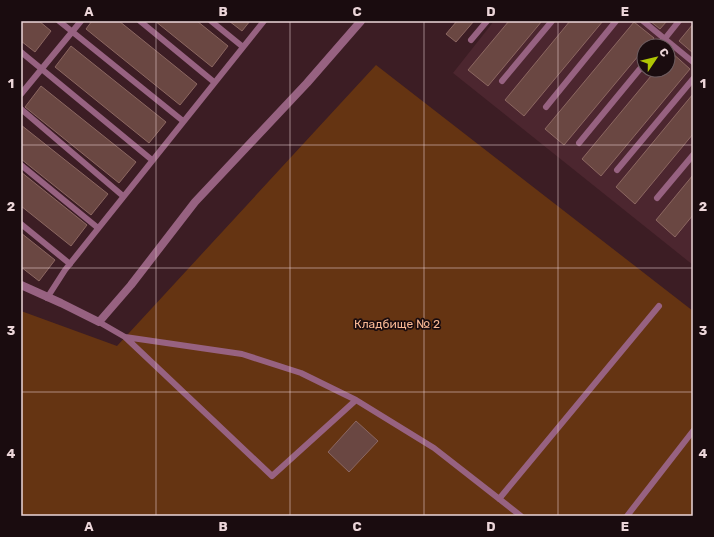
<svg xmlns="http://www.w3.org/2000/svg" width="714" height="537" font-family="Rubik,sans-serif">
  <style>
    .built { fill: #4c262f; fill-rule: evenodd }
    .green { fill: #653412 }
    .building { fill: #6a4742; stroke: #8c6761 }
    .lines { fill: none; stroke-linecap: round; stroke-linejoin: round }
    .service { stroke: #976281; stroke-width: 6 }
    .minor { stroke: #976281; stroke-width: 8 }
    .grid { fill: none; stroke: #ecd6d9; stroke-width: 1; stroke-opacity: 0.55 }
    .labels { text-anchor: middle; dominant-baseline: central; stroke-width: 3.5; stroke-linejoin: round; paint-order: stroke }
    .park-label { font-size: 12px; fill: #f9b894; stroke: #1a0c0f }
    .neatline { fill: none; stroke: #ecd6d9; stroke-width: 1.5 }
    .grid-label { font-size: 13px; text-anchor: middle; font-weight: bold; fill: #ecd6d9 }
  </style>
  <rect width="100%" height="100%" fill="#3c1d24"/>
  <!-- built -->
  <path class="built" d="M494,21H693V265L453,73ZM644,46H668V70H644Z"/>
  <!-- green -->
  <path class="green" d="M376,65L693,311V516H21V311L117,346Z"/>
  <!-- building -->
  <path class="building" d="M21,21H39L51,31L35,52L21,41Z
    M92,21H119L197,84L180,105L86,29Z
    M155,21H197L228,46L212,67Z
    M229,21H250L242,31Z
    M457,21H474L456,42L446,34Z
    M509,21H542L488,86L468,70Z
    M570,21H603L524,116L505,100Z
    M650,21H667L660,29Z
    M634,22L654,38L647,46H644V49L564,145L545,129Z
    M693,24V53L679,41Z
    M71,46L166,122L149,143L55,67Z
    M671,52L690,69L601,176L582,159L656,70H668V55Z
    M41,86L136,162L119,183L25,107Z
    M693,94V134L635,204L616,187Z
    M21,125L108,194L91,215L21,159Z
    M21,172L87,225L71,246L21,206Z
    M693,175V215L675,237L656,220Z
    M21,233L55,260L39,281L21,267Z
    M356,421L378,441L349,472L328,452Z"/>
  <g class="lines">
    <!-- service -->
    <path class="service" d="M59,21L183,121
      M140,21L214,82
      M211,21L243,47
      M643,21L693,62
      M471,40L487,21
      M659,46L679,21
      M21,52L152,160
      M502,81L552,21
      M21,94L81,21
      M546,107L616,21
      M21,109L123,196
      M579,143L644,64
      M21,165L98,228
      M617,170L693,79
      M657,198L693,155
      M21,224L70,264
      M47,298L65,270L264,21
      M99,322L125,337L242,354L301,373L356,400L272,476L125,337
      M356,400L434,448L521,516
      M499,499L659,306
      M627,516L693,431"/>
    <!-- minor -->
    <path class="minor" d="M21,285L61,303L99,322L131,285L195,202L307,83L361,21"/>
  </g>
  <!-- grid -->
  <path class="grid" d="M156,21V516M290,21V516M424,21V516M558,21V516M21,145H693M21,268H693M21,392H693"/>
  <g class="labels">
    <!-- park labels -->
    <g class="park-label">
      <text x="397" y="324">Кладбище № 2</text>
    </g>
  </g>
  <!-- border -->
  <rect width="714" height="537" fill="none" stroke="#1a0c0f" stroke-width="44"/>
  <!-- north arrow -->
  <g transform="translate(656 58) rotate(55)"><circle r="19" fill="#1a0c0f" stroke="#6e5d60"/>
  <path d="M0-3L7 15L0 10L-7 15Z" fill="#afc504"/>
  <text y="-6" font-size="11" font-weight="bold" text-anchor="middle" fill="#ecd6d9">С</text>
  </g>
  <rect x="22" y="22" width="670" height="493" class="neatline"/>
  <g class="grid-label">
    <text x="89" y="16">A</text>
    <text x="223" y="16">B</text>
    <text x="357" y="16">C</text>
    <text x="491" y="16">D</text>
    <text x="625" y="16">E</text>
    <text x="11" y="88">1</text>
    <text x="703" y="88">1</text>
    <text x="11" y="211">2</text>
    <text x="703" y="211">2</text>
    <text x="11" y="335">3</text>
    <text x="703" y="335">3</text>
    <text x="11" y="458">4</text>
    <text x="703" y="458">4</text>
    <text x="89" y="531">A</text>
    <text x="223" y="531">B</text>
    <text x="357" y="531">C</text>
    <text x="491" y="531">D</text>
    <text x="625" y="531">E</text>
  </g>
</svg>
